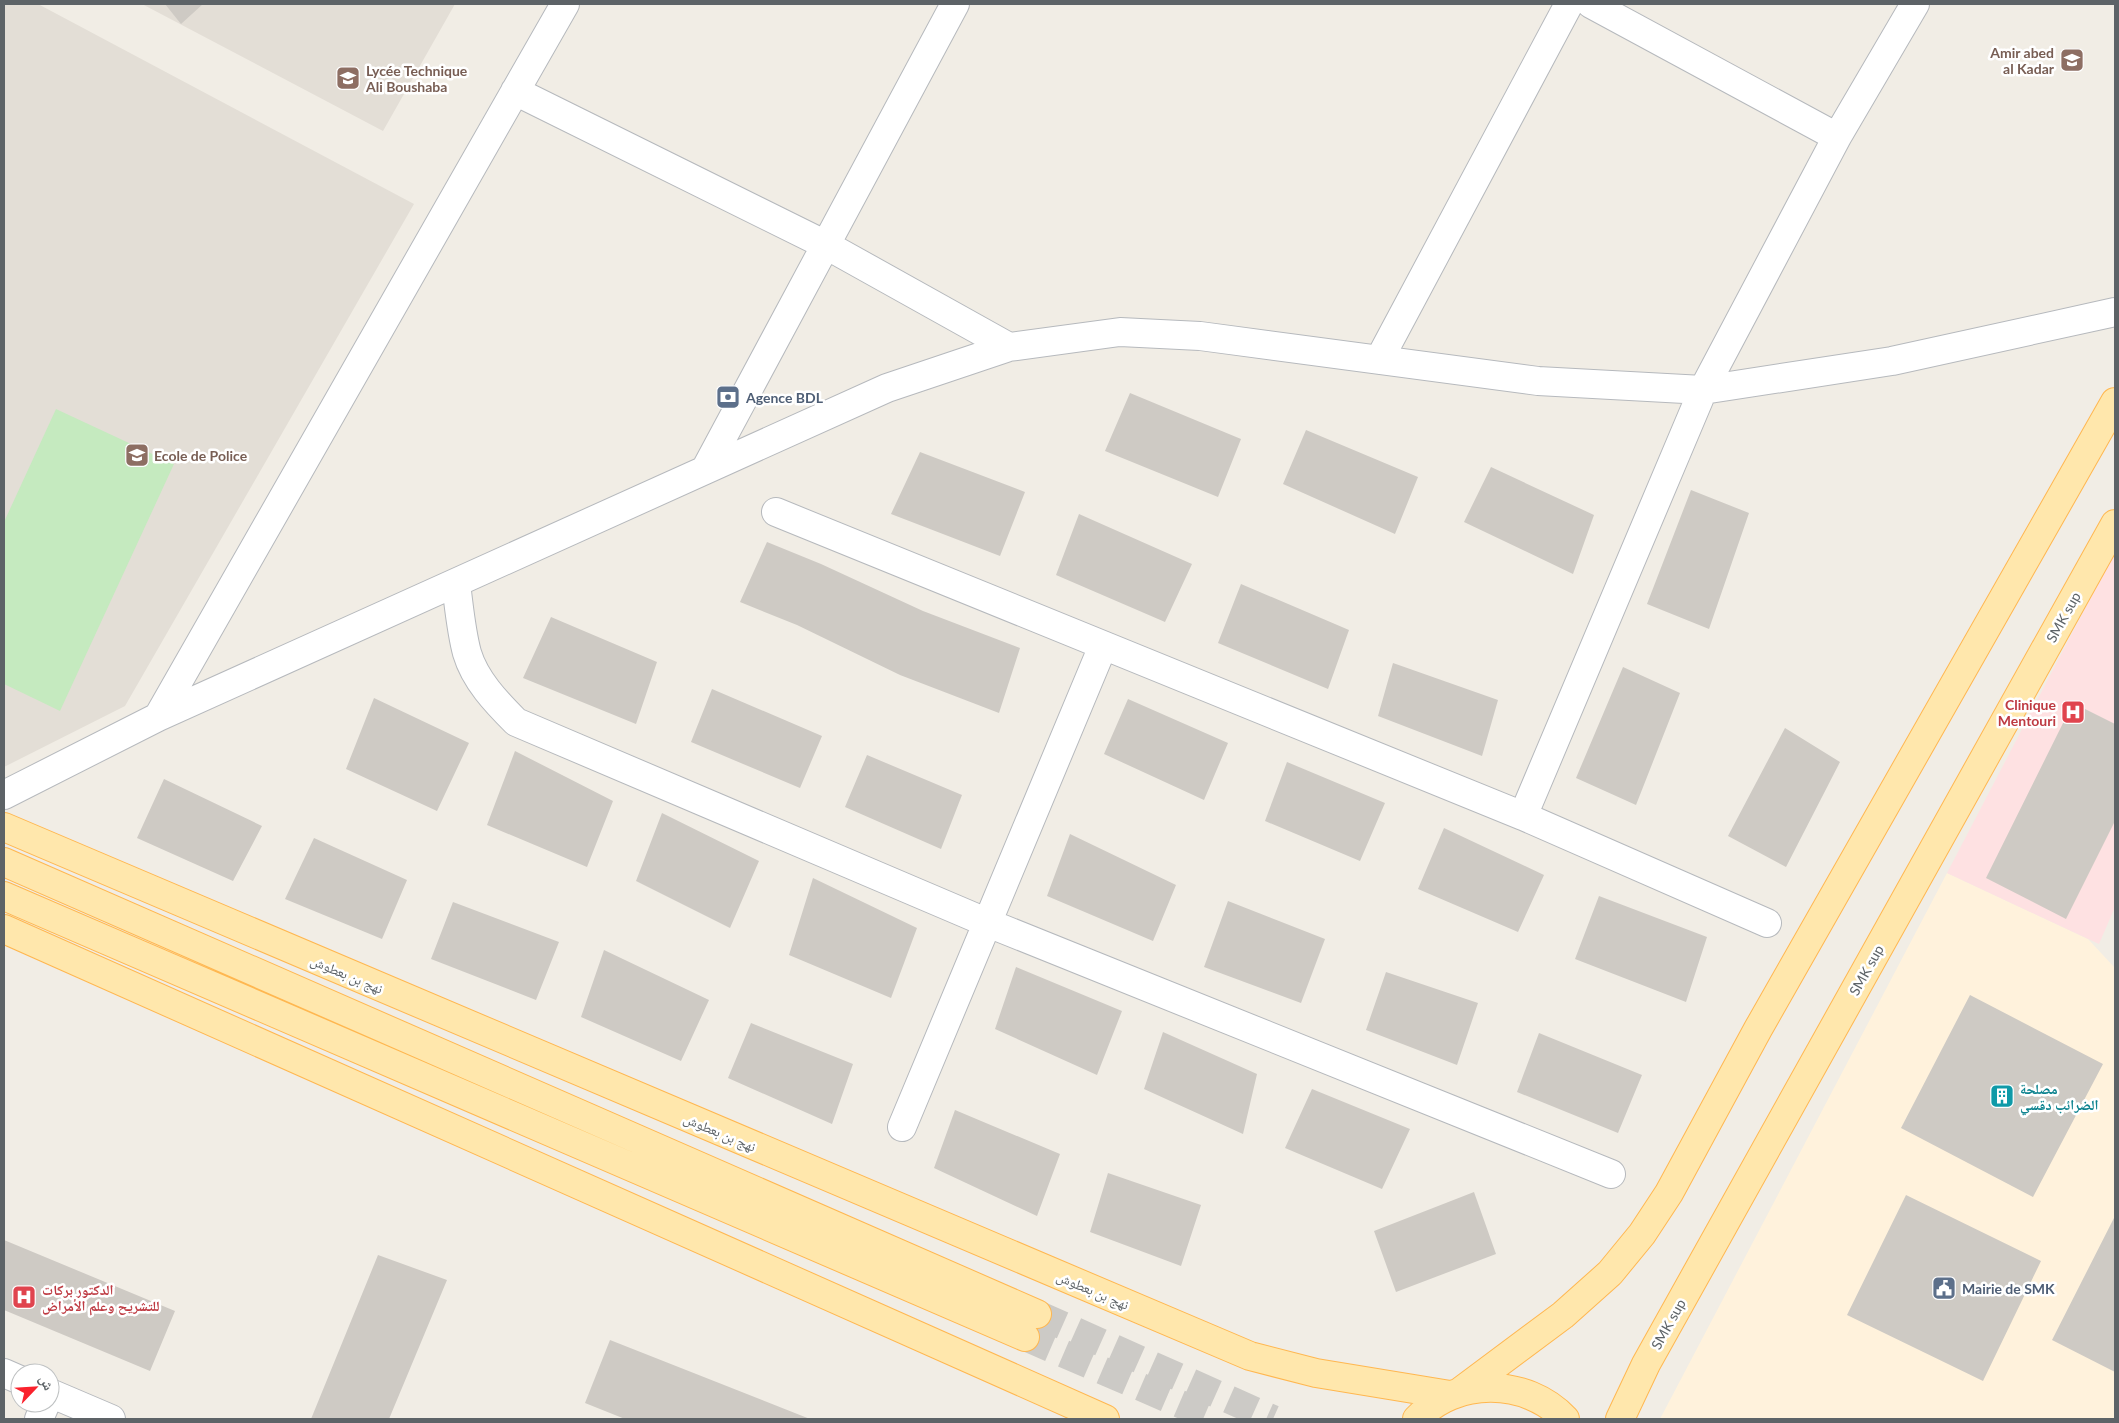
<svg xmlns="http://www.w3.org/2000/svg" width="2119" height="1423" font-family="Lato,'Noto Naskh Arabic',sans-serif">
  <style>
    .commercial { fill: #fff2dc }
    .education { fill: #e3ded6 }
    .medical { fill: #fee1e2 }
    .green { fill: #c5eabf }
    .building { fill: #cecac4 }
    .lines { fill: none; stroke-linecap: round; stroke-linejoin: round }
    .major-tunnel { stroke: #cccac6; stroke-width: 28; stroke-dasharray: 28 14; stroke-linecap: butt }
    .minor-casing { stroke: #b6b9bd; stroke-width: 30 }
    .major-casing { stroke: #ffb750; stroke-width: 30 }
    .minor { stroke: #fff; stroke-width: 28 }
    .major { stroke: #ffe7ac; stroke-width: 28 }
    .labels { text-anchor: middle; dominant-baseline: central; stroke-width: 5; stroke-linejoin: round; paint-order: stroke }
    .education-label { font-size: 14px; font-weight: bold; fill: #785e54; stroke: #fff; text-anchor: start }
    .service-label { font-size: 14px; font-weight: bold; fill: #4e5e75; stroke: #fff; text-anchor: start }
    .street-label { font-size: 14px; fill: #5d6367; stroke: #fff }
    .health-label { font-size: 14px; font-weight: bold; fill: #be3a42; stroke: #fff; text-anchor: end }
    .culture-label { font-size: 14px; font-weight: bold; fill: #0d838f; stroke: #fff; text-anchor: start }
  </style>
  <rect width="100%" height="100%" fill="#f1ede5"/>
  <!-- commercial -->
  <path class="commercial" d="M1947,873L2088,939L2115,968V1419H1660Z"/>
  <!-- education -->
  <path class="education" d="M4,4H38L414,204L125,706L4,767Z
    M142,4H455L383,131Z"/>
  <!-- medical -->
  <path class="medical" d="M2115,551V907L2099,944L1947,873Z"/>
  <!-- green -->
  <path class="green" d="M56,409L174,464L60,711L4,684V522Z"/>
  <!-- building -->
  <path class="building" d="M165,4H203L181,24Z
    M1130,393L1241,439L1218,497L1105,451Z
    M1306,430L1418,477L1395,534L1283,484Z
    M920,452L1025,492L1000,556L891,514Z
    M1491,467L1594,515L1573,574L1464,522Z
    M1691,490L1749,513L1709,629L1647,604Z
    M1079,514L1192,564L1165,622L1056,575Z
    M767,542L821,564L923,611L1020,648L999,713L900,675L797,625L740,602Z
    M1241,584L1349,630L1328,689L1218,643Z
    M551,617L657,662L636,724L523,678Z
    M1393,663L1498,700L1482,756L1378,716Z
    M1623,667L1680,693L1636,805L1576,778Z
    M712,689L822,736L800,788L691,742Z
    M374,698L469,743L437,811L346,769Z
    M1128,699L1228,743L1204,800L1104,754Z
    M2073,703L2115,724V821L2066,919L1986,878Z
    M1785,728L1840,762L1786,867L1728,836Z
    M515,751L613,801L587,867L487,825Z
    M867,755L962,795L941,849L845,807Z
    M1287,762L1385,803L1360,861L1265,821Z
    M164,779L262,826L233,881L137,838Z
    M662,813L759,861L730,928L636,881Z
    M1444,828L1544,875L1518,932L1418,889Z
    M1070,834L1176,885L1153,941L1047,896Z
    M314,838L407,880L382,939L285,899Z
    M813,878L917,928L891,998L789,955Z
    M1599,896L1707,937L1686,1002L1575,959Z
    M1228,901L1325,939L1301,1003L1204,967Z
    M453,902L559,942L536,1000L431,959Z
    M604,950L709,1000L681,1061L581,1017Z
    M1016,967L1122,1011L1097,1075L995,1029Z
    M1386,972L1478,1003L1457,1065L1366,1030Z
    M1970,995L2103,1064L2033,1197L1901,1128Z
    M751,1023L853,1064L832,1124L728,1078Z
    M1163,1032L1257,1074L1243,1134L1144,1089Z
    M1539,1033L1642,1075L1618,1133L1517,1092Z
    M1312,1089L1410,1129L1382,1189L1285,1148Z
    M955,1110L1060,1154L1037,1216L934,1168Z
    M1108,1173L1201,1205L1181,1266L1090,1232Z
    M1474,1192L1496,1254L1396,1292L1374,1231Z
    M1906,1195L2041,1261L1983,1381L1847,1315Z
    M2115,1216V1372L2052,1340Z
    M4,1240L175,1311L150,1371L4,1310Z
    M378,1255L447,1280L389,1419H311Z
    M610,1340L810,1419H625L585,1403Z"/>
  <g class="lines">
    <!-- major-tunnel -->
    <path class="major-tunnel" d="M1037,1314L1273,1419
      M1025,1337L1215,1419"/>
    <!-- minor casing -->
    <g class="minor-casing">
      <path id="minor" d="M1591,4L1837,137
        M515,91L826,245L1009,347
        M1379,360L1569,4
        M705,470L955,4
        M776,512L1523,816L1767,923
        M456,584C459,606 461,631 467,653C475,680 496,702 516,722L988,923L1611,1174
        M158,717L565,4
        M4,795L158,717L887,388L1009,347L1120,332L1200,336L1538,381L1703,390L1892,361L2115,312
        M1523,816L1703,390L1837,137L1915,4
        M902,1127L1103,646
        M4,1373L20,1380
        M50,1393L111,1419
        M39,1419L46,1403"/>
    </g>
    <!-- major casing -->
    <g class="major-casing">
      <path id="major" d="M4,827L1250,1356L1316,1373L1450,1395
        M4,862L1037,1314
        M4,896L1025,1337
        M4,929L1105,1419
        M1461,1391L1563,1315L1610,1273L1642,1234L1669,1193L1758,1029L2115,402
        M1417,1419C1455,1377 1527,1378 1565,1419
        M1620,1419L1646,1364L2115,524"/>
    </g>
    <!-- minor -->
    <use href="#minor" class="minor"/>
    <!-- major -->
    <use href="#major" class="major"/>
  </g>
  <!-- icons -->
  <defs>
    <g id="school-square" transform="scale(1.25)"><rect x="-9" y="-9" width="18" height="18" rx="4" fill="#8d6e63" stroke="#fff"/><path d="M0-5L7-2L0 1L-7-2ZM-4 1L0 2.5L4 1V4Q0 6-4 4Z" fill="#fff"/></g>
    <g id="bank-square" transform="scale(1.25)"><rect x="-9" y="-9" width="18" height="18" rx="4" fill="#5c6f8a" stroke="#fff"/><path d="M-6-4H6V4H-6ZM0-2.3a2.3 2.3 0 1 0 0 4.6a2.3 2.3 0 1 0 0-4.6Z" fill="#fff"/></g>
    <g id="university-square" transform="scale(1.25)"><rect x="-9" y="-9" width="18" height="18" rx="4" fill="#8d6e63" stroke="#fff"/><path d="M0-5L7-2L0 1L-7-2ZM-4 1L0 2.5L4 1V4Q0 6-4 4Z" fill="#fff"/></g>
    <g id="hospital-square" transform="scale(1.25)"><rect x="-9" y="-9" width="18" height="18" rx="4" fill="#e0444e" stroke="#fff"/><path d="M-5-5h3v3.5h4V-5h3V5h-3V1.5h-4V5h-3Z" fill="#fff"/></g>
    <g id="building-square" transform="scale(1.25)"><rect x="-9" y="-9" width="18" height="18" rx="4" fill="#0f9aa8" stroke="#fff"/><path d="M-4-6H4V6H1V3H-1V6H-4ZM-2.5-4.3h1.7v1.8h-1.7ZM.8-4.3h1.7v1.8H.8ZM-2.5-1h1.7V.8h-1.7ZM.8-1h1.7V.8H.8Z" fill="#fff"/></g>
    <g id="civic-square" transform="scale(1.25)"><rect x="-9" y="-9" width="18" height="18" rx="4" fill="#5c6f8a" stroke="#fff"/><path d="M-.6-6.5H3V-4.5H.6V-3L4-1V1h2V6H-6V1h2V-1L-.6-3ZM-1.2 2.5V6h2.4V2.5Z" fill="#fff"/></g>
  </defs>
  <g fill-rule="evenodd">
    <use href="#school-square" x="2072" y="60"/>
    <use href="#school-square" x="348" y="78"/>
    <use href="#bank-square" x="728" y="397"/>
    <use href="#university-square" x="137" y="455"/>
    <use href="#hospital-square" x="2073" y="712"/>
    <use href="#building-square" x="2002" y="1096"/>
    <use href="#civic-square" x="1944" y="1288"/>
    <use href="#hospital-square" x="24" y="1297"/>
  </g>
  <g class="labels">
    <!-- education labels -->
    <g class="education-label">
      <text x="2054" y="52" text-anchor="end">Amir abed<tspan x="2054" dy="16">al Kadar</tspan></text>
      <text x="366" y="70">Lycée Technique<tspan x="366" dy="16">Ali Boushaba</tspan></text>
      <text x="154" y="455">Ecole de Police</text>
    </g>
    <!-- service labels -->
    <g class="service-label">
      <text x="746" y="397">Agence BDL</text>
      <text x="1962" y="1288">Mairie de SMK</text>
    </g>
    <!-- street labels -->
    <g class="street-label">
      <text transform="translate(2063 617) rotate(-61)">SMK sup</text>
      <text transform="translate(1866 970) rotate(-61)">SMK sup</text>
      <text transform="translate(347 974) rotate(23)">نهج بن بعطوش</text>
      <text transform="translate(720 1132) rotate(23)">نهج بن بعطوش</text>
      <text transform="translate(1093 1290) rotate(23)">نهج بن بعطوش</text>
      <text transform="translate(1668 1324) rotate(-61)">SMK sup</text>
    </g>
    <!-- health labels -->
    <g class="health-label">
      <text x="2056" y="704">Clinique<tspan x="2056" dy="16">Mentouri</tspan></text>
      <text x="42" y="1289" text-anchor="start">الدكتور بركات<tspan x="42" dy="16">للتشريح وعلم الأمراض</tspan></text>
    </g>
    <!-- culture labels -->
    <g class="culture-label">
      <text x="2020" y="1088">مصلحة<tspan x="2020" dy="16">الضرائب دقسي</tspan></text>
    </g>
  </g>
  <!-- border -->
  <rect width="2119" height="1423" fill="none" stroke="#5d6367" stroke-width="10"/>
  <!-- north arrow -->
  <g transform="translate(35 1388) rotate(65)"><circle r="24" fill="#ffffff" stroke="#bec1c2"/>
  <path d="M0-4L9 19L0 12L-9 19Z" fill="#fa222d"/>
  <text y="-8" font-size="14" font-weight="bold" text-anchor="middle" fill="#5d6367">ش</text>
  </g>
</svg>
